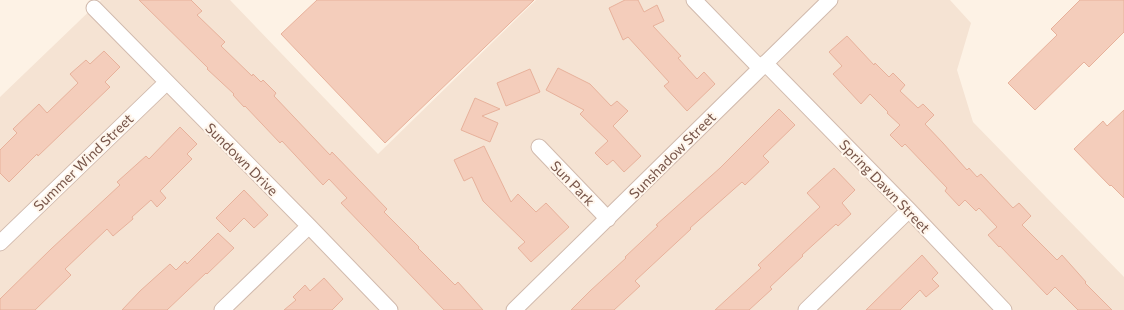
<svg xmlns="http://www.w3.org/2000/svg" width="1124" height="310" font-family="Commissioner,sans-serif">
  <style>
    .residential { fill: #f5e3d3 }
    .building { fill: #f4cdbb; stroke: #e7b19b }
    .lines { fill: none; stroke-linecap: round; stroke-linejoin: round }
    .street-casing { stroke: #d1baad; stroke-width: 17 }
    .street { stroke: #fff; stroke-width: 15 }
    .labels { text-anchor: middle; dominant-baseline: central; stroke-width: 4; stroke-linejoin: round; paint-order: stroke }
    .street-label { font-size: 14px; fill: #775549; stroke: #fff6ec }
  </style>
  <rect width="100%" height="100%" fill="#fdf2e5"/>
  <!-- residential -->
  <path class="residential" d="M101,0H230L378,154L536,0H950L971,23L957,70L973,122L1124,277V310H0V97Z"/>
  <!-- building -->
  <path class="building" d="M139,0H191L202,11L197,15L225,42L221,46L252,76L253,74L261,82L263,80L276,93L274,96L330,155L332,152L387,209L384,212L419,247L418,248L455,285L458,282L483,310H444L341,203L347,198L329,179L323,185L282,141L280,143L245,106L244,107L233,95L234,94L207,69L208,68Z
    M317,0H534L385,143L281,34Z
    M625,0H638L644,12L657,5L664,21L653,26L681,56L678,58L697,79L704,72L715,84L687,111L664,86L669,82L628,37L623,40L609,8Z
    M1080,0H1124V32L1089,67L1084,62L1035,110L1008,83L1057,35L1051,29Z
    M847,36L874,65L875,63L889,77L893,73L905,85L900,91L918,108L923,104L934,115L925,124L943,143L967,170L969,168L977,177L981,174L1013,208L1019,203L1031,216L1022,225L1057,260L1062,255L1086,282L1085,283L1112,310H1078L1055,287L1047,295L1000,246L999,247L988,235L997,227L979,208L976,211L965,200L959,206L945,191L947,188L905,144L902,147L890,135L900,125L887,113L888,112L870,94L861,104L833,74L842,66L829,52Z
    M104,51L120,67L105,82L110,87L38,156L37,154L9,182L0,173V150L17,133L13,129L39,104L47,113L78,83L70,74L86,60L90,64Z
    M558,68L590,84L611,106L617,101L628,111L613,126L641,156L624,172L613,160L607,165L595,153L608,141L580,114L584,110L546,90Z
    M530,69L540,92L506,106L497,83Z
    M475,98L500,109L482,116L498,123L490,142L461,130Z
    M779,109L795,125L763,156L769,162L745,185L742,182L690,228L691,229L635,281L640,286L614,310H571L590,291L626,258L625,257L658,226L656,225L720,168Z
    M1124,110V198L1111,185L1110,186L1074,149L1103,121L1107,126Z
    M180,127L197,144L187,154L192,159L160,191L166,198L157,207L151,200L132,217L133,219L113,236L107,229L65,269L71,275L35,310H0V299L51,249L120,185L117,182L146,156L149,159Z
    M484,146L511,202L518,194L536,212L546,203L569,227L531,262L518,248L525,242L483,201L472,177L464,181L454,160Z
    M834,168L855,190L842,203L851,214L838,226L836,224L802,255L803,256L770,287L772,289L749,310H715L761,268L758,265L820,207L807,193Z
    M244,190L268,215L254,228L244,218L230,232L216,218Z
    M218,233L234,248L207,274L206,273L167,310H122L140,291L170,264L176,270L185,261L187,264Z
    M922,255L938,273L932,279L939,286L926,297L920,290L900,310H866Z
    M324,278L343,299L332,310H284L296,300L293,297L305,285L310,291Z"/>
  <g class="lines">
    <!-- street casing -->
    <g class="street-casing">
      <path id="street" d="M694,0L760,68
        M94,8L309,226L390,310
        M765,63L909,210L1004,310
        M539,147L608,219
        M0,243L167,82
        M222,310L309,226
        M514,310L830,0
        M806,310L909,210"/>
    </g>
    <!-- street -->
    <use href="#street" class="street"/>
  </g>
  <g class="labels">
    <!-- street labels -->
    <g class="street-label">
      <text transform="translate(672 155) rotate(-45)">Sunshadow Street</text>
      <text transform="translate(242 159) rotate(45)">Sundown Drive</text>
      <text transform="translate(83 162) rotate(-44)">Summer Wind Street</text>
      <text transform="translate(573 183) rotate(46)">Sun Park</text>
      <text transform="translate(885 186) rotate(46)">Spring Dawn Street</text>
    </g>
  </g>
</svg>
